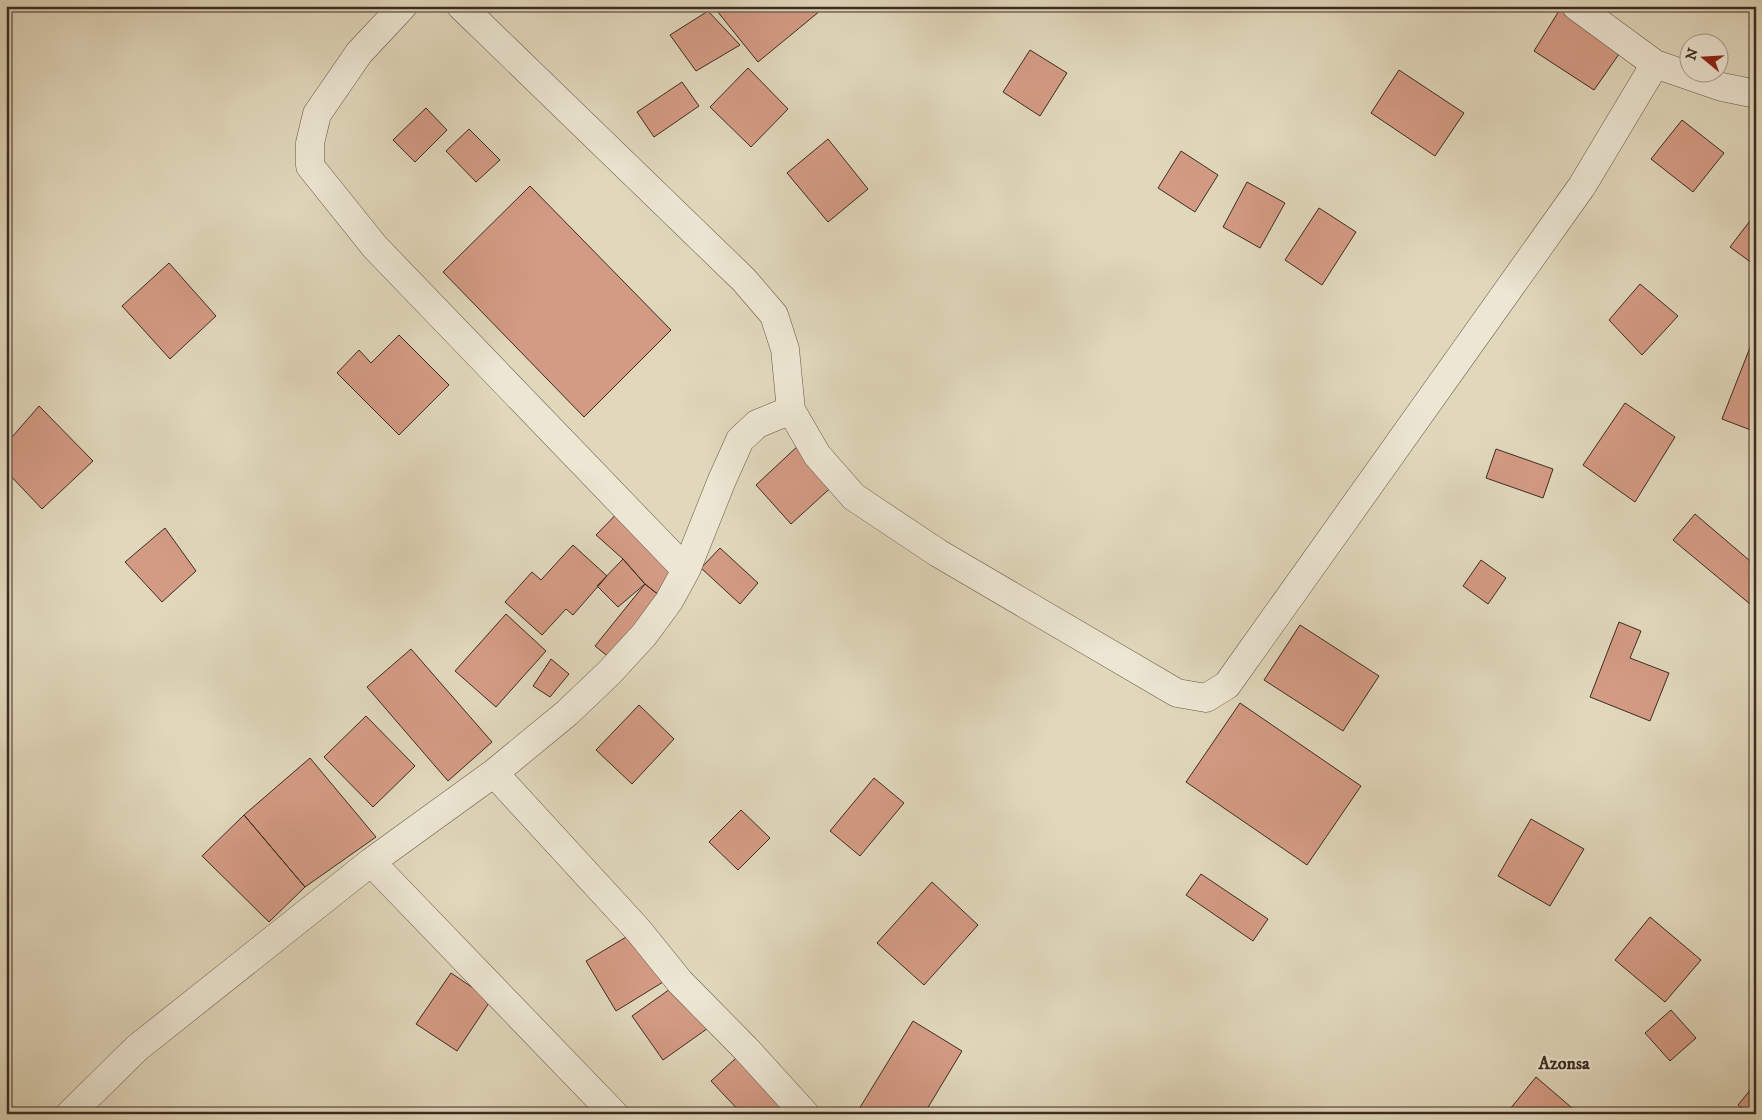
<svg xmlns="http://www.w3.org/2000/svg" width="1762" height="1120" font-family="'IM FELL DW Pica',serif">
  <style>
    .building { fill: #d49b84; stroke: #3d2b23 }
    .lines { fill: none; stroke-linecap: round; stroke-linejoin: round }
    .minor-casing { stroke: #665649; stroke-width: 29 }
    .minor { stroke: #ece6d3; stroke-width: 28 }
    .labels { text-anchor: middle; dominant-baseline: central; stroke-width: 4; stroke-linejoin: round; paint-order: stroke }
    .quarter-label { font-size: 18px; font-weight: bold; fill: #3d2b23; stroke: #ece6d3 }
  </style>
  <rect width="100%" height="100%" fill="#e1d8bc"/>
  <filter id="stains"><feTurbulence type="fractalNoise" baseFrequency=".004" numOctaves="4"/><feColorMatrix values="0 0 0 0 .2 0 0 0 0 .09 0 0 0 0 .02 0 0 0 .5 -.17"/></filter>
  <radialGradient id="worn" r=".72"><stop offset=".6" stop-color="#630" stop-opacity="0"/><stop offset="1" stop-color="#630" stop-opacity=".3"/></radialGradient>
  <!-- building -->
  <path class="building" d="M713,6H826L758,62Z
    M1562,6H1576L1626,44L1594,90L1534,51Z
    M708,11L740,45L696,71L670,35Z
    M1030,50L1067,73L1040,116L1003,92Z
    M748,68L788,109L751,147L710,107Z
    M1399,70L1464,113L1435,156L1371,113Z
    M682,82L699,106L654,137L637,112Z
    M426,108L447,130L415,162L393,140Z
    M1682,120L1724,153L1693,192L1651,159Z
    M469,129L500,160L476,182L446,151Z
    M828,139L868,189L828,222L787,173Z
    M1181,151L1218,175L1195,212L1158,188Z
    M1247,182L1285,203L1260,248L1223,227Z
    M530,186L671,330L584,417L443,272Z
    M1319,208L1356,232L1322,285L1285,260Z
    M1756,213V266L1730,247Z
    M169,263L216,316L170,359L122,306Z
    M1640,284L1678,316L1642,355L1609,320Z
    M399,335L449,385L399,435L337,373L359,350L371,363Z
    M1751,345L1756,347V432L1722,419Z
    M1625,403L1675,437L1635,502L1583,465Z
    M39,406L93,461L42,509L6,471V444Z
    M800,444L836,483L791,524L756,485Z
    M1496,449L1553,469L1543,498L1486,478Z
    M631,499L694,561L660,596L645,584L623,559L596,535Z
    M1695,514L1756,566V609L1673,540Z
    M165,528L196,571L162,602L125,562Z
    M573,545L607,576L573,615L566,609L542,635L505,602L532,572L541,580Z
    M720,548L758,583L740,604L701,568Z
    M623,559L645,584L618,607L597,586Z
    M1481,560L1506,578L1488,604L1463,586Z
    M645,584L660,596L610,658L595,646Z
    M506,614L546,651L496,707L455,671Z
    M1619,622L1641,631L1630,658L1669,673L1650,721L1590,697Z
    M1300,625L1379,676L1343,731L1264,680Z
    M411,649L492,742L448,781L367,687Z
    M551,659L569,674L550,697L533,686Z
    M1240,703L1361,786L1307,865L1186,782Z
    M639,705L674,739L632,784L596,750Z
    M366,716L415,766L373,807L324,757Z
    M310,758L376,837L305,887L244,815Z
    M874,778L904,803L860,856L830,831Z
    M741,810L770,838L738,870L709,842Z
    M244,815L305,887L269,922L202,856Z
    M1531,819L1584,849L1550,906L1498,876Z
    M1201,874L1268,919L1253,941L1186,895Z
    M932,882L978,925L924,985L877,943Z
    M1650,917L1701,960L1665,1002L1615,960Z
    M638,930L668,979L616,1011L586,961Z
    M451,973L491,1000L457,1051L416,1024Z
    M680,982L711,1026L663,1060L632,1016Z
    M1671,1010L1696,1038L1670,1061L1645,1033Z
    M913,1021L962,1051L924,1114H867L859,1109Z
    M746,1049L793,1114H742L711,1081Z
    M1536,1077L1579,1114H1506Z
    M1756,1083V1114H1749L1738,1105Z"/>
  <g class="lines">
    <!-- minor casing -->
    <g class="minor-casing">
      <path id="minor" d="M403,6L359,53L317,114L310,143V166L375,247L686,570
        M461,6L744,280L774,315L785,349L791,410L817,455L854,497L938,553L1177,693L1206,698L1227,685L1582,186L1655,64
        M1576,6L1655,64L1722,87L1756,94
        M494,773L638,930L680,982L746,1049L805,1114
        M371,862L614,1114
        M70,1114L137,1048L371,862L494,773L567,713L609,673L644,635L669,601L686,570L722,480L740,440L757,424L791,410"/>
    </g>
    <!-- minor -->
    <use href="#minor" class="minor"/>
  </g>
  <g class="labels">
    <!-- quarter labels -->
    <g class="quarter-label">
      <text x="1564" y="1064">Azonsa</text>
    </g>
  </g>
  <!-- margin -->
  <rect width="1762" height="1120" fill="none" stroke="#e1d8bc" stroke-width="25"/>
  <rect x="8" y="8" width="1747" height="1105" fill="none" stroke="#3d2b23" stroke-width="2.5"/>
  <rect x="12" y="12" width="1737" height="1095" fill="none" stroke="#3d2b23"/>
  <!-- north arrow -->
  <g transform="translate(1704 58) rotate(288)"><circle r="24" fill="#ece6d3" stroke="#a69b8d"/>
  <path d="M0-4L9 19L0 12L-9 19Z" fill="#8f2418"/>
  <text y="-8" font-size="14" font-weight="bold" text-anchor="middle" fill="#3d2b23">N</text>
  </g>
  <rect width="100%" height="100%" filter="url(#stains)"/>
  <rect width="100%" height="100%" fill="url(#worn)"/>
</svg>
